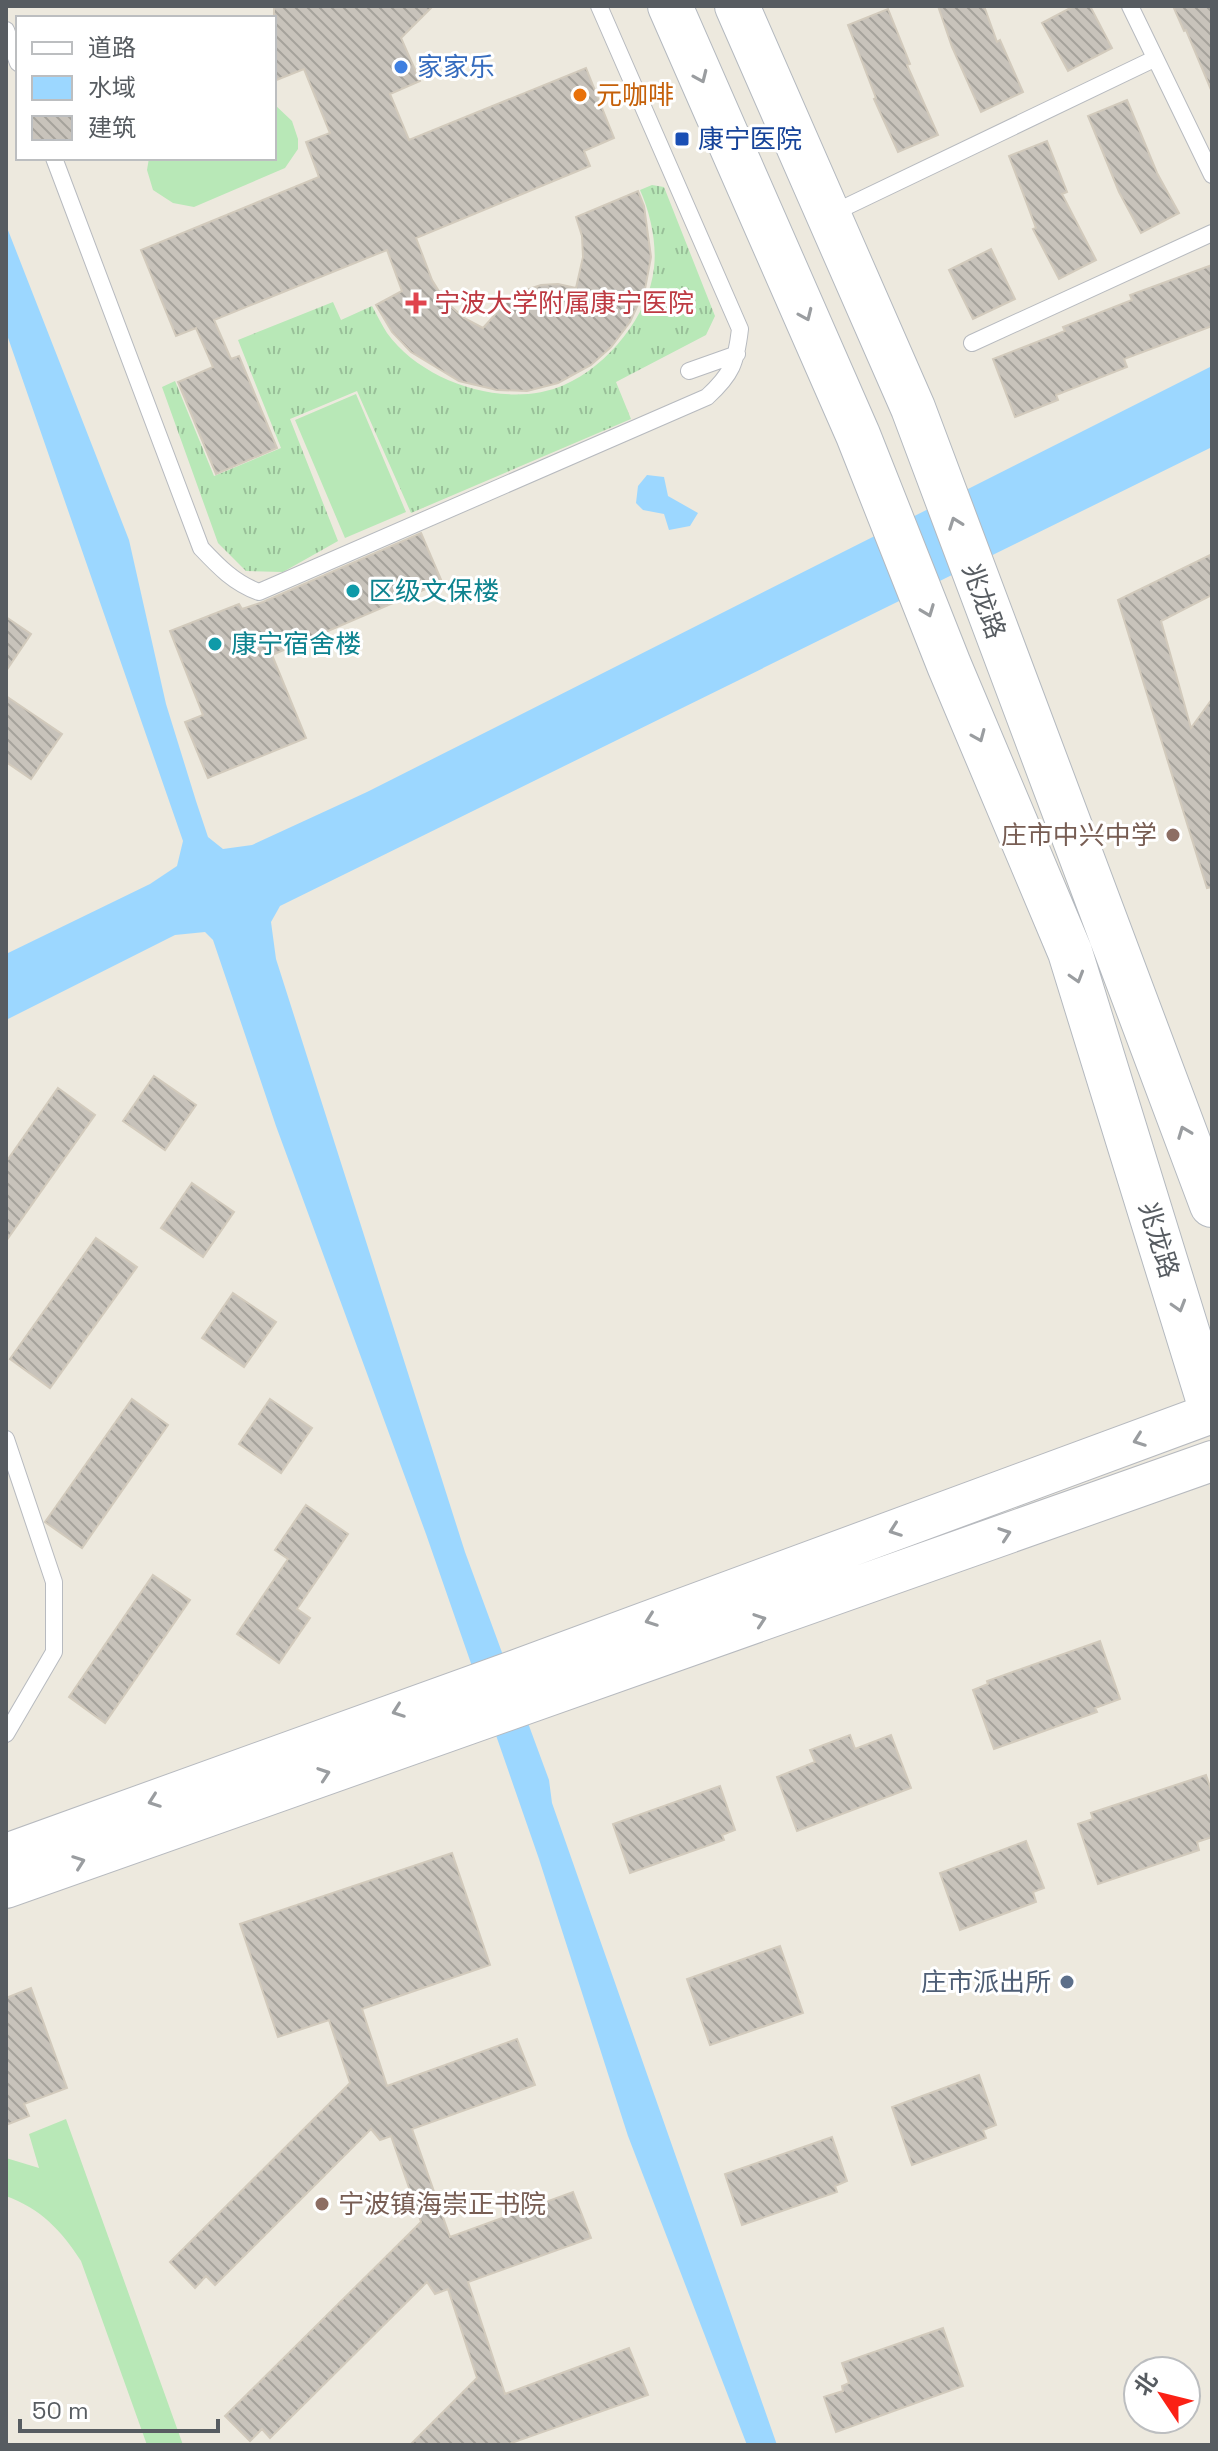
<svg xmlns="http://www.w3.org/2000/svg" width="1218" height="2451" font-family="'Space Grotesk','Noto Sans SC',sans-serif">
  <style>
    .grass { fill: url(#grass-tufts) }
    .pitch { fill: #b8e8b7 }
    .water { fill: #9cd7ff }
    .building { fill: url(#building-back-hatch); stroke: #d2cabc; stroke-width: 2 }
    .lines { fill: none; stroke-linecap: round; stroke-linejoin: round }
    .service-casing { stroke: #b7babf; stroke-width: 18 }
    .tertiary-casing { stroke: #b7babf; stroke-width: 42 }
    .secondary-casing { stroke: #b4b9bf; stroke-width: 46 }
    .service { stroke: #fff; stroke-width: 16 }
    .tertiary { stroke: #fff; stroke-width: 40 }
    .secondary { stroke: #fff; stroke-width: 44 }
    .oneway { stroke: #9a9da0 }
    .shop-dot { fill: #3f7fe0; stroke: #fff; stroke-width: 3 }
    .food-dot { fill: #e8710a; stroke: #fff; stroke-width: 3 }
    .transit-dot { fill: #1a4fb4; stroke: #fff; stroke-width: 3 }
    .health-dot { fill: #e0444e; stroke: #fff; stroke-width: 3 }
    .culture-dot { fill: #0f9aa8; stroke: #fff; stroke-width: 3 }
    .education-dot { fill: #8d6e63; stroke: #fff; stroke-width: 3 }
    .service-dot { fill: #5c6f8a; stroke: #fff; stroke-width: 3 }
    .labels { text-anchor: middle; dominant-baseline: central; stroke-width: 6; stroke-linejoin: round; paint-order: stroke }
    .shop-label { font-size: 26px; fill: #366cbe; stroke: #fff; text-anchor: start }
    .food-label { font-size: 26px; fill: #c56008; stroke: #fff; text-anchor: start }
    .transit-label { font-size: 26px; fill: #164399; stroke: #fff; text-anchor: start }
    .health-label { font-size: 26px; fill: #be3a42; stroke: #fff; text-anchor: start }
    .culture-label { font-size: 26px; fill: #0d838f; stroke: #fff; text-anchor: start }
    .street-label { font-size: 26px; fill: #575c61; stroke: #fff }
    .education-label { font-size: 26px; fill: #785e54; stroke: #fff; text-anchor: end }
    .service-label { font-size: 26px; fill: #4e5e75; stroke: #fff; text-anchor: end }
  </style>
  <defs>
    <pattern id="grass-tufts" width="24" height="20" patternUnits="userSpaceOnUse" patternTransform="scale(2)"><rect width="24" height="20" fill="#b8e8b7"/><path d="M3 7l-1-3M5 7V3M7 7l1-3M15 17l-1-3M17 17v-4M19 17l1-3" fill="none" stroke="#98bf98"/></pattern>
    <pattern id="building-back-hatch" width="6" height="6" patternUnits="userSpaceOnUse" patternTransform="scale(2)"><rect width="6" height="6" fill="#c8c3bb"/><path d="M-1 5l2 2M0 0l6 6M5-1l2 2" fill="none" stroke="#a5a29b"/></pattern>
  </defs>
  <rect width="100%" height="100%" fill="#ede9de"/>
  <!-- grass -->
  <path class="grass" d="M652,185L664,187L715,316L706,335L616,382L631,419L411,513L357,391L290,419L338,541L283,572L246,571L218,543L162,387L175,381L214,476L281,448L238,340L333,302L341,320L372,306C377,315 382,325 387,333C423,383 507,410 564,385C608,366 649,315 654,268C657,243 650,212 640,190Z"/>
  <!-- pitch -->
  <path class="pitch" d="M274,104L292,121L298,139V149L285,168L194,207L173,203L153,190L147,170L149,158H274Z
    M356,394L406,512L345,538L295,420Z
    M66,2119L183,2445H147L81,2261C61,2230 41,2209 6,2196V2158L39,2168L29,2134Z"/>
  <!-- water -->
  <path class="water" d="M6,225L129,540L166,704L196,801L208,837L223,849L252,845L367,792L1212,366V447L280,906L271,922L276,959L465,1552L549,1780L552,1803L777,2445H747L628,2136L539,1859L426,1534L276,1126L213,940L205,932L175,935L6,1020V954L150,884L177,866L183,841L6,332Z
    M647,475L664,477L668,496L698,513L690,526L669,530L664,514L643,510L636,503L638,486Z"/>
  <!-- building -->
  <path class="building" d="M274,6H433L401,38L420,81L390,94L409,140L586,68L614,138L584,151L590,166L416,238L432,280L445,301L464,318L483,328L510,298L526,290L541,285L558,284L576,288L583,257L582,236L576,217L638,191L644,206L651,257L645,289L630,322L611,347L591,365L558,383L527,391L497,390L459,381L411,352L392,332L376,305L402,291L387,250L214,320L231,359L239,356L277,448L216,474L178,382L213,367L196,328L176,336L141,250L319,177L306,142L330,133L304,69L274,81Z
    M938,6H984L997,42L1000,40L1023,92L981,112L952,47Z
    M1074,6H1090L1112,48L1068,71L1042,23Z
    M1173,6H1212V92L1186,30L1184,31Z
    M888,9L910,64L907,65L938,135L898,152L874,99L876,98L848,25Z
    M1127,100L1157,173L1179,213L1141,233L1119,192L1088,116Z
    M1047,141L1067,192L1062,194L1096,260L1059,279L1033,229L1036,228L1009,156Z
    M991,249L1015,299L973,319L949,270Z
    M1212,265V326L1124,359L1127,367L1056,395L1058,400L1015,417L993,359L1065,331L1063,327L1132,300L1130,295Z
    M421,533L442,582L272,655L306,738L208,778L185,722L203,715L170,631L239,604L242,609L263,602Z
    M1212,554V595L1161,621L1191,728L1212,699V887L1207,888L1118,600Z
    M6,617L31,634L6,671Z
    M6,696L62,734L31,779L6,762Z
    M154,1076L196,1105L165,1150L123,1121Z
    M58,1088L95,1115L6,1241V1162Z
    M192,1183L234,1212L203,1257L161,1228Z
    M96,1238L137,1267L50,1388L10,1359Z
    M233,1293L276,1322L244,1367L202,1338Z
    M132,1399L168,1425L82,1548L45,1522Z
    M270,1399L312,1428L281,1473L239,1444Z
    M306,1505L348,1534L297,1609L310,1618L279,1663L237,1634L288,1559L275,1550Z
    M153,1575L190,1600L105,1723L69,1697Z
    M1100,1641L1120,1699L1095,1708L1097,1712L994,1749L973,1690L988,1684L987,1681Z
    M850,1735L855,1749L891,1735L911,1788L797,1831L777,1777L815,1762L810,1750Z
    M1206,1775L1212,1793V1837L1197,1842L1199,1850L1098,1884L1078,1824L1093,1819L1091,1813Z
    M720,1786L735,1830L722,1835L724,1840L630,1873L613,1824Z
    M1026,1841L1044,1888L1033,1892L1036,1902L960,1930L940,1873Z
    M452,1853L490,1965L362,2009L387,2086L517,2039L535,2085L412,2129L450,2237L573,2192L591,2238L468,2282L505,2394L629,2348L648,2395L506,2445H410L477,2378L448,2289L435,2294L427,2282L270,2438L262,2429L250,2441L225,2416L421,2222L391,2136L380,2140L371,2129L215,2285L206,2276L195,2288L170,2262L350,2083L329,2020L278,2037L240,1924Z
    M780,1946L803,2013L710,2045L687,1979Z
    M31,1988L67,2088L24,2104L29,2116L6,2125V1998Z
    M979,2075L996,2125L983,2130L986,2138L912,2165L892,2107Z
    M832,2137L847,2181L835,2186L837,2192L742,2225L725,2174Z
    M943,2328L963,2386L836,2432L824,2397L843,2391L842,2386L849,2383L842,2363Z"/>
  <g class="lines">
    <!-- service casing -->
    <g class="service-casing">
      <path id="service" d="M1130,6L1212,175
        M6,30L18,63
        M54,158L201,548C218,566 234,583 259,592L707,397C732,374 736,363 740,329L599,6
        M831,214L1154,59
        M972,343L1212,233
        M689,371L737,354
        M6,1439L54,1582V1652L6,1734"/>
    </g>
    <!-- tertiary casing -->
    <g class="tertiary-casing">
      <path id="tertiary" d="M6,1854L516,1670L1212,1413
        M6,1888L1212,1461"/>
    </g>
    <!-- secondary casing -->
    <g class="secondary-casing">
      <path id="secondary" d="M670,6L858,435L949,665L1070,952L1212,1412
        M737,6L913,408L1212,1205"/>
    </g>
    <!-- service -->
    <use href="#service" class="service"/>
    <!-- tertiary -->
    <use href="#tertiary" class="tertiary"/>
    <!-- secondary -->
    <use href="#secondary" class="secondary"/>
  </g>
  <!-- one-way arrows -->
  <defs><path id="oneway-chevron" d="M-2-3.5L2.5 0L-2 3.5" fill="none" stroke-width="1.6" stroke-linecap="round" stroke-linejoin="round" transform="scale(2)"/></defs>
  <g class="oneway">
    <use href="#oneway-chevron" transform="translate(701 77) rotate(66)"/>
    <use href="#oneway-chevron" transform="translate(806 315) rotate(66)"/>
    <use href="#oneway-chevron" transform="translate(955 523) rotate(-110)"/>
    <use href="#oneway-chevron" transform="translate(928 611) rotate(69)"/>
    <use href="#oneway-chevron" transform="translate(979 736) rotate(67)"/>
    <use href="#oneway-chevron" transform="translate(1077 977) rotate(73)"/>
    <use href="#oneway-chevron" transform="translate(1184 1132) rotate(-111)"/>
    <use href="#oneway-chevron" transform="translate(1179 1306) rotate(73)"/>
    <use href="#oneway-chevron" transform="translate(1139 1440) rotate(160)"/>
    <use href="#oneway-chevron" transform="translate(895 1530) rotate(160)"/>
    <use href="#oneway-chevron" transform="translate(1005 1534) rotate(-19)"/>
    <use href="#oneway-chevron" transform="translate(651 1620) rotate(160)"/>
    <use href="#oneway-chevron" transform="translate(760 1620) rotate(-19)"/>
    <use href="#oneway-chevron" transform="translate(398 1711) rotate(160)"/>
    <use href="#oneway-chevron" transform="translate(324 1774) rotate(-19)"/>
    <use href="#oneway-chevron" transform="translate(154 1801) rotate(160)"/>
    <use href="#oneway-chevron" transform="translate(79 1862) rotate(-20)"/>
  </g>
  <!-- markers -->
  <circle class="shop-dot" cx="401" cy="67" r="8"/>
  <circle class="food-dot" cx="580" cy="95" r="8"/>
  <rect class="transit-dot" x="674" y="131" width="16" height="16" rx="4"/>
  <path class="health-dot" d="M412 291h8v8h8v8h-8v8h-8v-8h-8v-8h8z"/>
  <g class="culture-dot">
    <circle cx="353" cy="591" r="8"/>
    <circle cx="215" cy="644" r="8"/>
  </g>
  <g class="education-dot">
    <circle cx="1173" cy="835" r="8"/>
    <circle cx="322" cy="2204" r="8"/>
  </g>
  <circle class="service-dot" cx="1067" cy="1982" r="8"/>
  <g class="labels">
    <!-- shop labels -->
    <g class="shop-label">
      <text x="417" y="67">家家乐</text>
    </g>
    <!-- food labels -->
    <g class="food-label">
      <text x="596" y="95">元咖啡</text>
    </g>
    <!-- transit labels -->
    <g class="transit-label">
      <text x="698" y="139">康宁医院</text>
    </g>
    <!-- health labels -->
    <g class="health-label">
      <text x="434" y="303">宁波大学附属康宁医院</text>
    </g>
    <!-- culture labels -->
    <g class="culture-label">
      <text x="369" y="591">区级文保楼</text>
      <text x="231" y="644">康宁宿舍楼</text>
    </g>
    <!-- street labels -->
    <g class="street-label">
      <text transform="translate(984 601) rotate(70)">兆龙路</text>
      <text transform="translate(1159 1240) rotate(73)">兆龙路</text>
    </g>
    <!-- education labels -->
    <g class="education-label">
      <text x="1157" y="835">庄市中兴中学</text>
      <text x="338" y="2204" text-anchor="start">宁波镇海崇正书院</text>
    </g>
    <!-- service labels -->
    <g class="service-label">
      <text x="1051" y="1982">庄市派出所</text>
    </g>
  </g>
  <!-- border -->
  <rect width="1218" height="2451" fill="none" stroke="#575c61" stroke-width="16"/>
  <!-- legend -->
  <rect x="16" y="16" width="260" height="144" fill="#ffffff" stroke="#bcbec0" stroke-width="2"/>
  <rect x="32" y="42" width="40" height="12" fill="#ffffff" stroke="#bcbec0" stroke-width="2"/>
  <text x="88" y="56" font-size="24" fill="#575c61">道路</text>
  <rect x="32" y="76" width="40" height="24" fill="#9cd7ff" stroke="#bcbec0" stroke-width="2"/>
  <text x="88" y="96" font-size="24" fill="#575c61">水域</text>
  <rect x="32" y="116" width="40" height="24" fill="url(#building-back-hatch)" stroke="#bcbec0" stroke-width="2"/>
  <text x="88" y="136" font-size="24" fill="#575c61">建筑</text>
  <!-- north arrow -->
  <g transform="translate(1162 2395) rotate(305)"><circle r="38" fill="#ffffff" stroke="#bcbec0" stroke-width="2"/>
  <path d="M0-6L14 30L0 20L-14 30Z" fill="#fb2115"/>
  <text y="-12" font-size="22" font-weight="bold" text-anchor="middle" fill="#575c61">北</text>
  </g>
  <!-- scale -->
  <path d="M20 2419v12h198v-12" fill="none" stroke="#575c61" stroke-width="4"/>
  <text x="32" y="2419" font-size="24" fill="#575c61" stroke="#ffffff" stroke-width="6" paint-order="stroke">50 m</text>
</svg>
